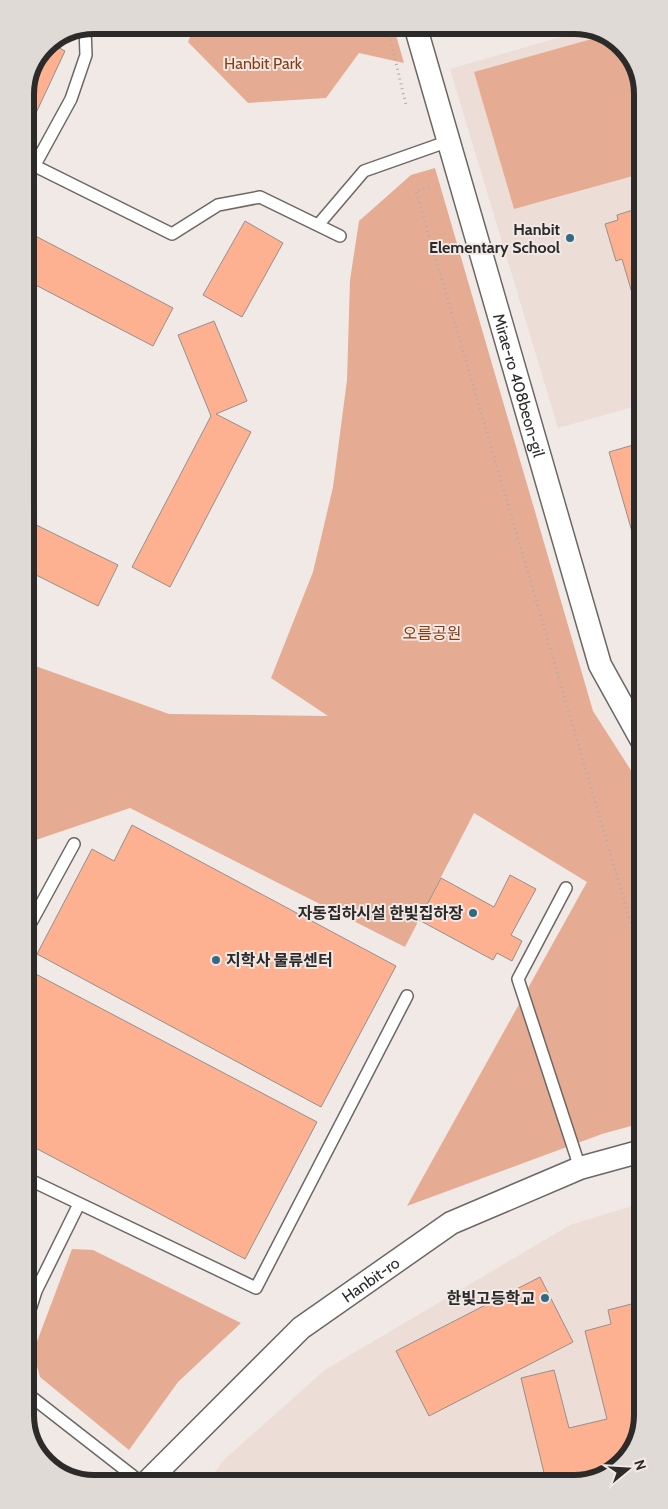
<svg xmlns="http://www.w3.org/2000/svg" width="668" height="1509" font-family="Cabin,'Noto Sans KR',sans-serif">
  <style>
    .built { fill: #ecddd6 }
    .green { fill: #e6ac93 }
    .building { fill: #feb191; stroke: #968f8c }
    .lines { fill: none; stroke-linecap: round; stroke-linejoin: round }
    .lane-casing { stroke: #6d6764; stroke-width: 14 }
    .street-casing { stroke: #6d6764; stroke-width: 25 }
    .path { stroke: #b2adaa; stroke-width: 3; stroke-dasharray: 1 4; stroke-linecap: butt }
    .lane { stroke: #fff; stroke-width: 11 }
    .street { stroke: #fff; stroke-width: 22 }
    .poi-dot { fill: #346985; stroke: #f0e9e6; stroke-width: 2 }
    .labels { text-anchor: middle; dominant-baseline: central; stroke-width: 4; stroke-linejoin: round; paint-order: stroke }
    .park-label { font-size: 16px; fill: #8d3a0f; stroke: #f0e9e6 }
    .poi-label { font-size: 16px; font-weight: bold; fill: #2d2b2a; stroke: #f0e9e6; text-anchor: end }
    .street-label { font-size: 16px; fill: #2d2b2a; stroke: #f0e9e6 }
    .rim { fill: none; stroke: #2d2b2a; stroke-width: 6 }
  </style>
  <rect width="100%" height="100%" fill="#f0e9e6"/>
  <!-- built -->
  <path class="built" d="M589,29L616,39L639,71L640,405L558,428L450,69Z
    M642,1203L643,1415L631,1454L597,1480L206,1483L226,1458L325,1370L570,1225Z"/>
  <!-- green -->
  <path class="green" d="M195,25H393L404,63L359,53L326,98L248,103L188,42Z
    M606,35L616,39L639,71L640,174L514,209L474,72Z
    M435,168L593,711L641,786L642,1123L602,1134L407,1206L587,882L474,813L405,947L130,808L27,843V663L169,714L328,716L271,678L313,572L333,487L347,380L350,280L359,221L411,175Z
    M72,1249L93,1250L241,1323L178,1382L129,1450L40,1377L33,1352Z"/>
  <!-- building -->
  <path class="building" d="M50,43L65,51L29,128L25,126V90L45,45Z
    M633,210L635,215L640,214V320L622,259L616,261L605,224L618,220L617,215Z
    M245,221L283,243L242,317L203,295Z
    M26,231L173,308L153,346L26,280Z
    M214,321L247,401L216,414L251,432L170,587L132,567L211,416L178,335Z
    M640,443L641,540L635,542L609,452Z
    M26,520L118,565L98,606L26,570Z
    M132,825L396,966L321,1107L37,954L92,849L114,861Z
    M510,875L536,889L511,935L522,941L512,961L497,953L493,960L419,920L441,878L494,907Z
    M32,972L317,1122L245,1259L28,1144V980Z
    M540,1277L573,1342L429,1416L396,1351Z
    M643,1301V1415L631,1454L597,1480L546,1481L521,1378L554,1370L569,1428L607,1419L585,1331L611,1324L608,1310Z"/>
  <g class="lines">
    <!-- lane casing -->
    <g class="lane-casing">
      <path id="lane" d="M35,166L172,234L218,205L260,197L340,236
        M25,183L71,99L86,55L85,28
        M318,225L364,171L449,141
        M566,888L518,979L580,1168
        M27,930L74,844
        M28,1179L256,1288L407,996
        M28,1316L36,1291L79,1204
        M29,1395L142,1483"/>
    </g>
    <!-- street casing -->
    <g class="street-casing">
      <g id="street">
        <path id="s1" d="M415,25L600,665L641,739"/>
        <path id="s2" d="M146,1483L301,1328L451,1223L580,1168L642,1151"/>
      </g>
    </g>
    <!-- path -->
    <path class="path" d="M387,25L406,105
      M429,187L416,191L642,961
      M642,994L633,997L642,1029"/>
    <!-- lane -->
    <use href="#lane" class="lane"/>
    <!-- street -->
    <use href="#street" class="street"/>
  </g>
  <!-- markers -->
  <g class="poi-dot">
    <circle cx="570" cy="238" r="5"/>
    <circle cx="473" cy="913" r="5"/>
    <circle cx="216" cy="960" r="5"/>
    <circle cx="545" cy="1298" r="5"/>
  </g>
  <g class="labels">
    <!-- park labels -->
    <g class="park-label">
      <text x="263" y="63">Hanbit Park</text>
      <text x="432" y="633">오름공원</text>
    </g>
    <!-- poi labels -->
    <g class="poi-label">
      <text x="560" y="229">Hanbit<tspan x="560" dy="18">Elementary School</tspan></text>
      <text x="463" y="913">자동집하시설 한빛집하장</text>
      <text x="226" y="960" text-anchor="start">지학사 물류센터</text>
      <text x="535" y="1298">한빛고등학교</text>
    </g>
    <!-- street labels -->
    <g class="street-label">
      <text stroke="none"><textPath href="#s1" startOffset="375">Mirae-ro 408beon-gil</textPath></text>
      <text stroke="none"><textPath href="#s2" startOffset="304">Hanbit-ro</textPath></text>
    </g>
  </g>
  <!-- crop -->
  <path d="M0 0H668V1509H0ZM94 34H574A60 60 0 0 1 634 94V1415A60 60 0 0 1 574 1475H94A60 60 0 0 1 34 1415V94A60 60 0 0 1 94 34Z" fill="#e0dad7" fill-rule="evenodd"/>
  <path class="rim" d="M94 34H574A60 60 0 0 1 634 94V1415A60 60 0 0 1 574 1475H94A60 60 0 0 1 34 1415V94A60 60 0 0 1 94 34Z"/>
  <!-- north arrow -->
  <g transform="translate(628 1469) rotate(72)" stroke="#f0e9e6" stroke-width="4" paint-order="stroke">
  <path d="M0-4L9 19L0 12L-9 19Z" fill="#2d2b2a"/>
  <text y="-8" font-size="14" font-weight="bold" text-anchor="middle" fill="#2d2b2a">N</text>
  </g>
</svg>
